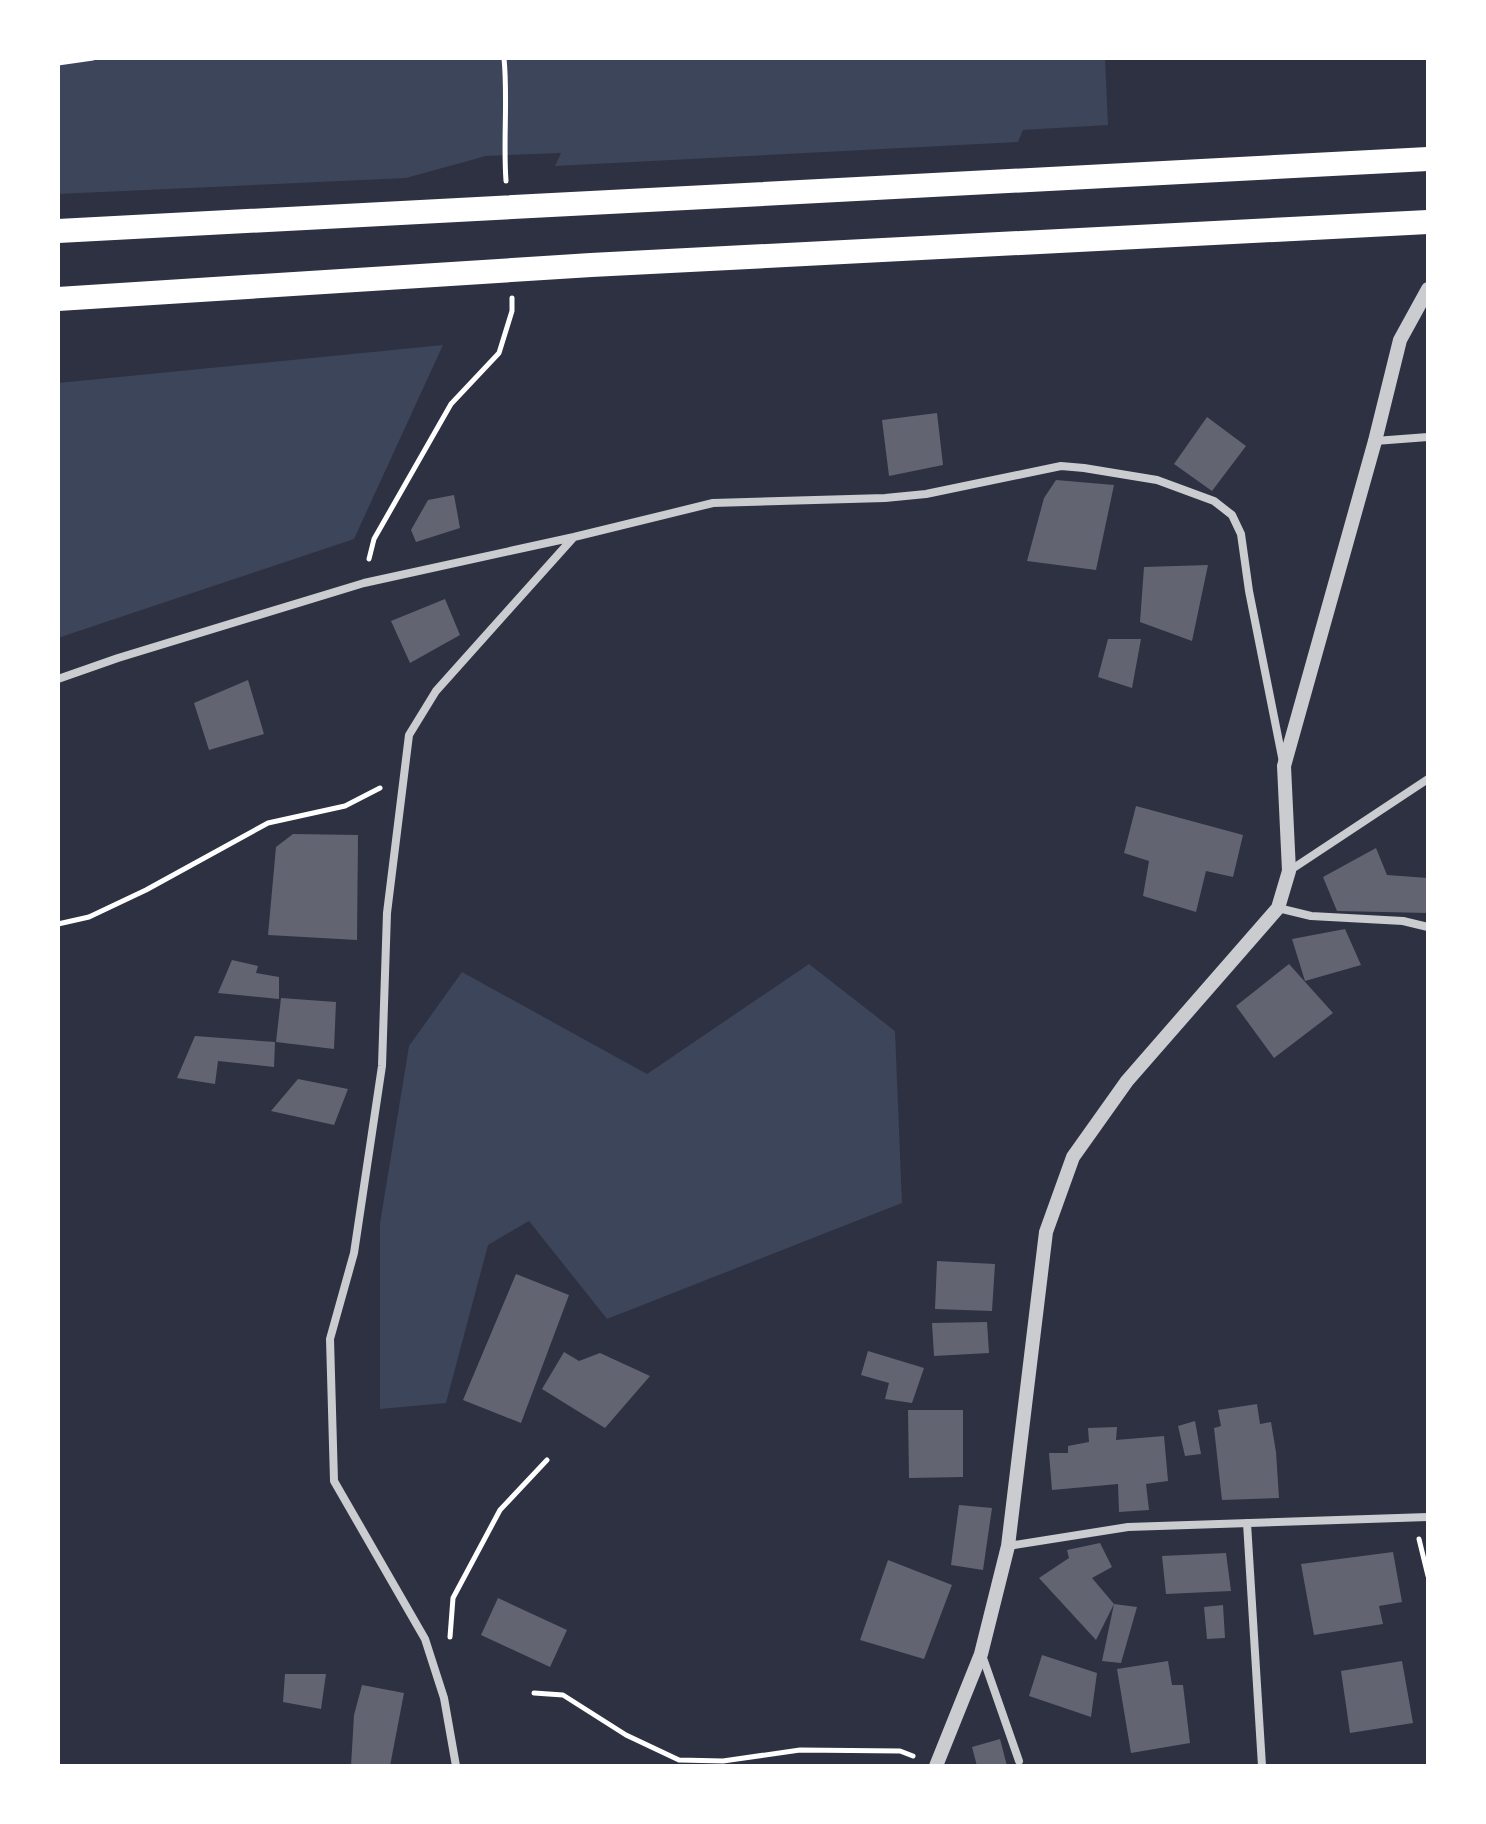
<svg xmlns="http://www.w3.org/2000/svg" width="1486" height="1824" font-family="Karla,sans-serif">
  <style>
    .green { fill: #3c4559 }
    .building { fill: #626471 }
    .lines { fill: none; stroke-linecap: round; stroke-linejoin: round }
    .path { stroke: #fff; stroke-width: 5 }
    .minor { stroke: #caccd0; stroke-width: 8 }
    .tertiary { stroke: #caccd0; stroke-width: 14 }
    .motorway { stroke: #fff; stroke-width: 24 }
  </style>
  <rect width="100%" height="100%" fill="#2d3142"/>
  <!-- green -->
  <path class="green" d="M58,58H1105L1108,125L1023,130L1018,142L555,166L561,153L486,156L406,178L58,194Z
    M443,345L354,539L58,638V383Z
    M809,964L895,1031L902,1203L607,1319L529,1221L488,1245L446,1403L380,1409V1223L409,1046L462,972L647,1074Z"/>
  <!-- building -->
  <path class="building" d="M937,413L943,465L889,476L882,420Z
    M1207,417L1246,446L1212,491L1174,464Z
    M1056,480L1114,485L1096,570L1027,561L1044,498Z
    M454,495L460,528L416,542L411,530L428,500Z
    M1208,565L1192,641L1140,622L1144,567Z
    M445,599L460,635L410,663L391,621Z
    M1108,639H1141L1132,688L1098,677Z
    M248,680L264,734L209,750L194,703Z
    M1136,806L1243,835L1233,877L1206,871L1196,912L1143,896L1149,861L1124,853Z
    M293,834L358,835L357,940L268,935L276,847Z
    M1376,848L1387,875L1428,878V913L1337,911L1323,877Z
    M1345,929L1361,965L1305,981L1292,939Z
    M232,960L258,966L256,973L279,977V999L218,993Z
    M1289,964L1333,1013L1274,1058L1236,1006Z
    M281,998L336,1002L334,1049L276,1042Z
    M195,1036L275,1042L274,1067L218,1061L215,1084L177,1078Z
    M298,1079L348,1089L334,1125L271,1111Z
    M937,1261L995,1264L992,1311L935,1309Z
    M516,1274L569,1295L521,1423L463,1400Z
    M987,1322L989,1353L934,1356L932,1323Z
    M868,1351L924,1368L912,1403L885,1399L889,1383L861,1375Z
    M564,1352L579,1361L600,1353L650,1376L605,1428L542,1389Z
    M1257,1404L1260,1424L1271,1422L1276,1452L1279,1498L1222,1500L1214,1428L1221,1426L1218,1410Z
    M908,1410H963V1477L909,1478Z
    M1195,1421L1201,1454L1185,1456L1178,1426Z
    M1117,1427L1116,1440L1164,1436L1168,1481L1146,1484L1149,1510L1119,1512L1118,1484L1052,1490L1049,1453H1068V1446L1089,1442L1088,1428Z
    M959,1505L992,1508L983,1570L951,1565Z
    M1100,1543L1112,1567L1092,1578L1114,1604L1137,1607L1121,1663L1102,1661L1114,1604L1096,1640L1039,1578L1069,1558L1067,1550Z
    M1393,1552L1402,1602L1379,1606L1383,1624L1314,1635L1301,1564Z
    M1226,1553L1231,1591L1166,1594L1162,1556Z
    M888,1560L952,1585L924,1659L860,1640Z
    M498,1598L567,1630L550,1667L481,1635Z
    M1223,1605L1225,1638L1207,1639L1204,1607Z
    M1042,1655L1097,1673L1091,1717L1029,1696Z
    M1168,1661L1172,1685H1183L1190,1743L1131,1753L1117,1669Z
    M1402,1661L1413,1723L1350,1733L1341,1671Z
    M285,1674H326L321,1709L283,1702Z
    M362,1685L404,1693L390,1766H351L354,1715Z
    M1000,1739L1007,1766H977L972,1747Z"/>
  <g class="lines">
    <!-- path -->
    <path class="path" d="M504,58C508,99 503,140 506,181
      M58,63L93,58
      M369,559L374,539L451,404L499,353L512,311V298
      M58,924L89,917L146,890L268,823L345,806L380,788
      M1419,1539L1428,1576
      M450,1637L453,1598L500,1510L547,1460
      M534,1693L563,1695L626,1735L679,1760L723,1761L800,1750L900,1751L913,1756"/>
    <!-- minor -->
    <path class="minor" d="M1375,441L1428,437
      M58,679L118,658L364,583L574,537L713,503L885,498L926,494L1061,466L1084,468L1157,480L1214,501L1232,515L1241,534L1249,591L1283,762
      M1289,871L1428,779
      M1278,908L1311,916L1403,921L1428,927
      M1247,1523L1262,1766
      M1008,1546L1128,1527L1428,1517
      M982,1655L1019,1761
      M456,1766L444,1698L425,1639L334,1481L330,1339L354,1253L382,1066L387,913L409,735L436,691L573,538"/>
    <!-- tertiary -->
    <path class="tertiary" d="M936,1766L981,1654L1008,1546L1046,1232L1073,1157L1127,1081L1278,908L1289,871L1284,766L1375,441L1400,340L1428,289"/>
    <!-- motorway -->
    <path class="motorway" d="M58,231L1428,159
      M58,299L591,265L1428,222"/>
  </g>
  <!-- border -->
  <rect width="1486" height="1824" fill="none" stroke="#ffffff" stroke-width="120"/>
</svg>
